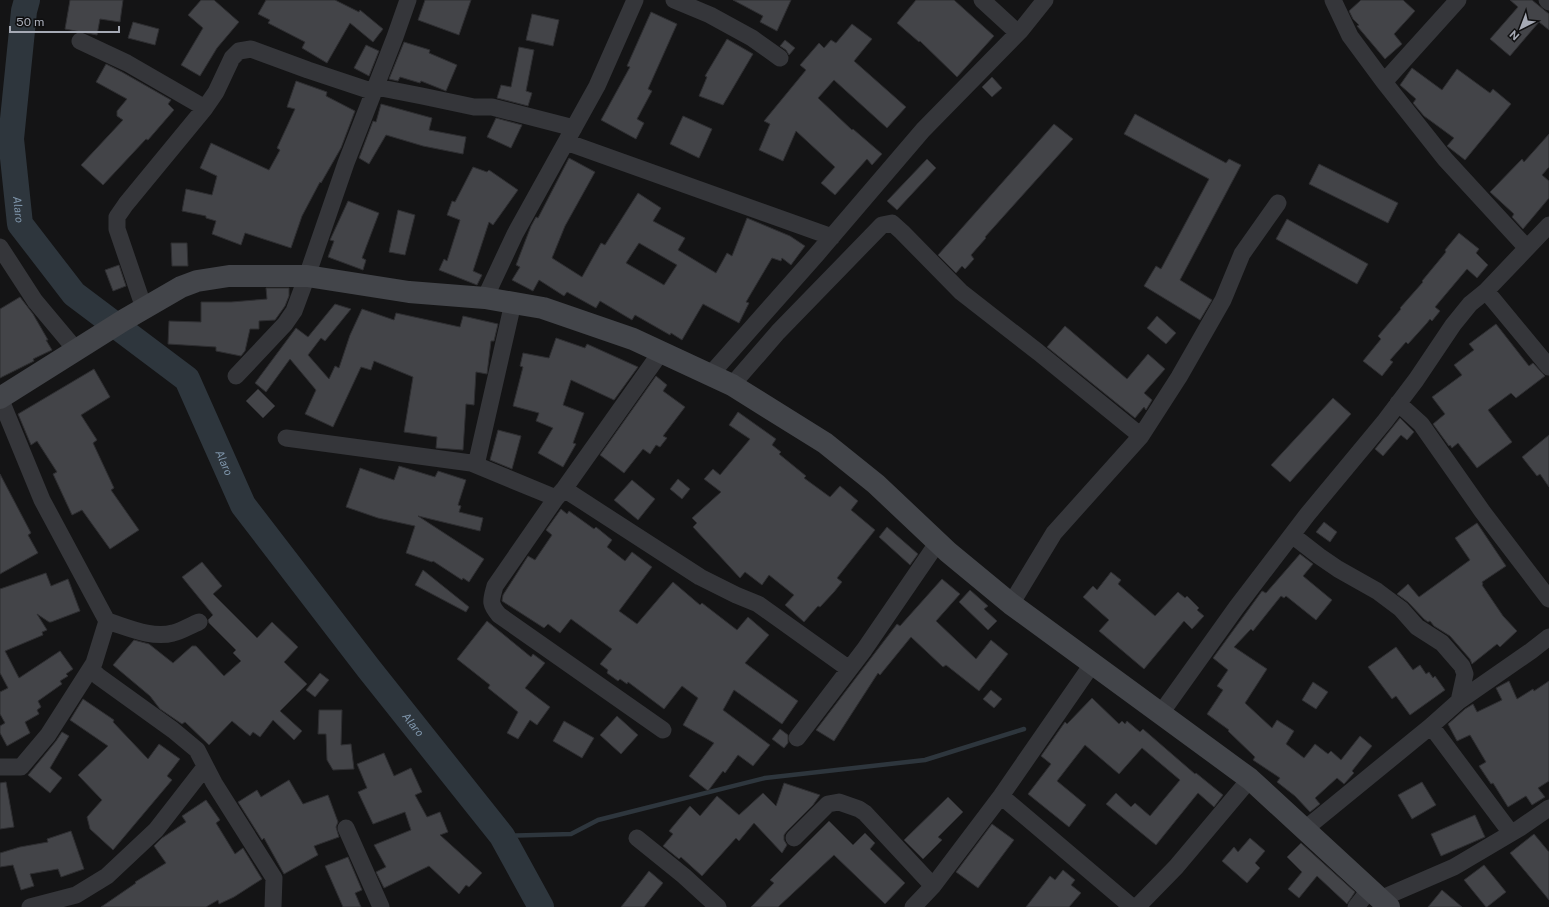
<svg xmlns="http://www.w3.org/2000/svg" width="1549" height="907" font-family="'Public Sans',sans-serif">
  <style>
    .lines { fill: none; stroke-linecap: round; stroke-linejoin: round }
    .stream { stroke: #2e363d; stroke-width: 4.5 }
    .river { stroke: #2e363d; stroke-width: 26 }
    .building { fill: #434448; stroke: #2e2e31; fill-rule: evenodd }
    .street { stroke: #35363a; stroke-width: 17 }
    .secondary { stroke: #43454a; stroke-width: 22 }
    .labels { text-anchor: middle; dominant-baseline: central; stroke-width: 3.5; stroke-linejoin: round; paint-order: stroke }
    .water-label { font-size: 11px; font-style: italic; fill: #8097ad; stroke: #0f0f10 }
  </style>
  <rect width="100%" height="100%" fill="#141415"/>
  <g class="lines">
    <!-- stream -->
    <path class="stream" d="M502,836L571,834L598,820L765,778L925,760L1024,729"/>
    <!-- river -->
    <path class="river" id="s1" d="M27,0L24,11L11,139L20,224L74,294L187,379L243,505L369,669L502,836L541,907"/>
  </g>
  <!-- building -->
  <path class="building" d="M70,0H123L120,22L100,19L97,35L65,29Z
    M201,0H214L239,22L217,48L200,76L181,65L203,28L188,15Z
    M266,0H335L359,12L360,10L383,29L373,42L350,23L327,63L302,48L305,42L268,23L270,20L258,14Z
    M425,0H471L459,35L418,20Z
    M733,0H791L777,31L760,22L763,16Z
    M916,0H954L994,36L957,77L920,41L919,42L897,23Z
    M1361,0H1403L1415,11L1394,34L1402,44L1385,59L1357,26L1359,25L1353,19L1349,11Z
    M1510,0H1532L1549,14V30L1539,22L1510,56L1490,39L1518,7Z
    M651,12L677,24L648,89L652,91L637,119L644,123L636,139L601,120L630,67L627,66Z
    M532,14L559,20L553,46L526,40Z
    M133,22L159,29L155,45L128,38Z
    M852,24L872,39L854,61L906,107L887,128L834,80L818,98L852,130L853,129L882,154L872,165L867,159L835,195L821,183L835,167L796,131L783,161L759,150L770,124L764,121L806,70L800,65L819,43L824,48L831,40L836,43Z
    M727,39L753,54L723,105L699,96L707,77L705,76Z
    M785,40L795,48L789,55L786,50L780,46Z
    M404,42L430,50L429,53L457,65L446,91L421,81L420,83L400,77L398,81L389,79Z
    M366,45L379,51L369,76L354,68Z
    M519,47L534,50L526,91L532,93L528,106L497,98L501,85L511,87Z
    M106,64L122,72L171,100L168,104L174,110L148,140L146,139L103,185L81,165L123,120L117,116V111L127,99L96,82Z
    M1412,68L1442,90L1457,69L1490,93L1493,89L1511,104L1465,160L1447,146L1454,138L1424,116L1413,103L1416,99L1400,85Z
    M992,77L1002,88L992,97L982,87Z
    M296,81L327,92L326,96L355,111L341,148L321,183L320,182L302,216L291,248L245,233L241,245L212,234L216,221L206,218V216L182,211L186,189L212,195L217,176L200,168L211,143L269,170L280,150L277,148L295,109L287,107Z
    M381,104L432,118L429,130L466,137L463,154L423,146L386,135L369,164L359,158L373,121L376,122Z
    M1135,114L1226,163L1229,159L1241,165L1180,280L1212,300L1200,320L1144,286L1156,266L1161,269L1209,179L1124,134Z
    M683,116L712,129L699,158L670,144Z
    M496,118L522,125L511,148L487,137Z
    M1054,124L1073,139L985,237L986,238L971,255L974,259L965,269L962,266L956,273L938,255Z
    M1549,134V167L1542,175L1549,181V198L1523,229L1512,217L1514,214L1490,192L1522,159L1524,162Z
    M569,158L595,172L565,226L552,258L582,277L601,243L605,245L638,193L661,208L653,221L685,238L678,250L716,273L727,253L732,256L747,218L790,236L805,246L791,265L782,258L781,261L772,258L746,302L749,303L739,323L703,304L682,340L671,333L670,335L635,315L632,320L600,301L596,308L567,292L564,296L539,280L533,291L512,280L520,267L516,265L531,226L536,217L538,218ZM639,243L677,265L664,285L626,263Z
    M927,159L936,168L897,210L887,201Z
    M1319,164L1398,203L1388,223L1309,184Z
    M473,167L487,172L489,170L518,190L493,225L489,222L473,271L482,275L477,285L439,270L444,259L447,261L460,220L447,215L452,201L455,202Z
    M348,201L379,213L362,258L366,260L363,270L328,257L334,241L330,240Z
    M398,210L415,215L405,255L389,252Z
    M1287,219L1368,264L1357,284L1276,239Z
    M1459,233L1479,249L1476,253L1488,265L1477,278L1467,269L1435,307L1440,311L1432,321L1430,319L1427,323L1408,344L1406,342L1390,360L1393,362L1382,376L1363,361L1381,339L1378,336L1401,309L1400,308L1423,282L1422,281L1446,252L1445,250Z
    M171,243H187L188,266H172Z
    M119,265L126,286L113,291L105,270Z
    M266,288H289V296L285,306L275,320L259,321V329H250L245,351L241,356L216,351V347L168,344L169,321L201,322V302H231L267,299Z
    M20,297L33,314L48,340H46L52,350L33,359L34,361L0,378V309Z
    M335,304L351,309L325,341L321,338L308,355L329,379L335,366L339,368L350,335L362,309L394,320L396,313L460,327L463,316L498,324L494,341H491L487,374L476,372L474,405L466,404L463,450L436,448L437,437L404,432L413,377L374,361L371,370L361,367L333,427L305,414L316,390L290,359L266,392L255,383L296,328L308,337Z
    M1157,316L1176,333L1166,344L1147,328Z
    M1496,324L1529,366L1533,363L1545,376L1516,398L1511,393L1488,410L1512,442L1477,468L1458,443L1452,448L1450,445L1449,446L1433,424L1445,414L1432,397L1462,375L1454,365L1474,350L1469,344Z
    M1065,326L1127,379L1148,354L1165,369L1144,393L1152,400L1146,410L1144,407L1135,418L1047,347Z
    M556,338L585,348L587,344L638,367L614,400L571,380L563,405L584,413L573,443L576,444L563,467L538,453L553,428L536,421L539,413L513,406L523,367L520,366L523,353L549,358Z
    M94,369L110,397L81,415L97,440L93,443L114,488L111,490L139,530L110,549L82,510L72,515L53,474L57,472L37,441L31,445L18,414Z
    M656,376L667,385L663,391L685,407L663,436L667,438L660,447L656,445L650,454L643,449L624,473L600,455Z
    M258,389L275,406L263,418L246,401Z
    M1333,398L1351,414L1290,482L1271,465Z
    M738,412L776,439L772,445L781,452L779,454L806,476L804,478L830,497L840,486L858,501L851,510L875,530L837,578L842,582L834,592L820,607L818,606L804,622L785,605L794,595L769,575L762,585L745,572L740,578L693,527L697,523L692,518L721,492L704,479L713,469L720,475L750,439L729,425Z
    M1400,418L1414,432L1407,440L1401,435L1383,456L1375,449Z
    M498,430L521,436L512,469L490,460Z
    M1549,435V487L1540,474L1537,476L1522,457Z
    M399,466L435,477L438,471L466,480L458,505L461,506L459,512L483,518L480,531L418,516L484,559L469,582L463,578L462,580L433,561L432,562L406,553L415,526L378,518L346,507L360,468L394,480Z
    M0,474L31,533L28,535L38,553L0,574Z
    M678,479L690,489L682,499L670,489Z
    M632,480L655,499L638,520L614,500Z
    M561,509L567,514L569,511L594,529L596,527L612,540L607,547L625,561L632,552L652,567L619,611L637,624L673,582L700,605L702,603L737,630L748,617L769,635L745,663L798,701L782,724L734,690L723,710L770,745L753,766L738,755L725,773L723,771L708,791L689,776L714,743L683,725L698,698L682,686L664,709L628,682L627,684L620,679L618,681L607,673L608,670L600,664L612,649L571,619L560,633L548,624L544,628L502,601L503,595L528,556L535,560L552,535L546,530Z
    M1324,522L1337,532L1330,542L1316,532Z
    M1477,523L1506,566L1482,582L1483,584L1482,585L1503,616L1517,631L1500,647L1497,644L1472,664L1470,659L1450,636L1434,626L1430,621L1428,622L1424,619L1408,602L1397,594L1408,584L1419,597L1470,560L1455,538Z
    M887,527L918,554L910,565L879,537Z
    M1300,554L1313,564L1303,576L1332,600L1316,620L1286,596L1284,598L1281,596L1253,631L1251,629L1234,647L1267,669L1245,703L1272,728L1277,720L1294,731L1286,744L1304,758L1315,744L1328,754L1331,751L1341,760L1360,736L1372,746L1352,771L1354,773L1344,784L1337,778L1315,798L1320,804L1310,812L1295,796L1277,782L1280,778L1253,760L1255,757L1228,731L1229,730L1207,714L1223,690L1217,686L1228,670L1213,658L1262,591L1266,593Z
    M202,562L222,586L213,594L257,638L272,622L298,647L284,662L307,684L280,711L302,731L294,740L273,720L260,737L253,732L250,736L232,721L209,745L185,722L182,724L160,709L150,696L113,665L134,640L149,644L173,663L192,646H196L224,676L241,661L233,653L236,650L209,623L208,620L213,615L182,577Z
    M423,570L469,607L466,612L415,585Z
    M1111,572L1121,580L1118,584L1155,616L1178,592L1185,598L1187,596L1199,608L1197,610L1204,616L1192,629L1184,621L1144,669L1099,631L1109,620L1083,597L1093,586L1097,590Z
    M46,573L51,586L68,579L80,611L51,622H49L37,614L47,630L42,632L43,635L5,651L19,678L60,651L73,669L66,674L68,676L60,681L62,684L38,701L41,707L37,710L39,714L25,722L30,733L7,746L0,733V726L5,723L0,714V692L8,688L0,673V589Z
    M942,579L960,594L936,621L976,659L991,640L1008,654L979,691L946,665L943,667L911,637L880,675L878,673L834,741L816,730L897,624L900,626Z
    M970,590L988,606L984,609L997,621L988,630L959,602Z
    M487,621L531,657L533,654L545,663L525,688L550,707L537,725L530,720L518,739L507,733L518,712L488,688L490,685L457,659Z
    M1396,647L1413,670L1420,665L1426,674L1429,672L1433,678L1435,676L1445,690L1410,715L1396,696L1392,699L1368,667Z
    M320,673L329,680L315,697L306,690Z
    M1509,681L1517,699L1533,689L1534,691L1549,681V781L1538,788L1545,797L1532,805L1526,796L1508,807L1493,783L1491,784L1479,766L1486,762L1470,735L1457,741L1448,724L1465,709L1473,704L1477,712L1502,700L1496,688Z
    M1313,682L1328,692L1316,709L1302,700Z
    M991,690L1002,699L994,708L983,699Z
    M1092,698L1119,724L1122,721L1125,724L1127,721L1140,732L1143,729L1195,774L1196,773L1223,795L1214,807L1198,793L1156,845L1106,804L1116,793L1131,807L1135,803L1150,816L1180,780L1142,748L1119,774L1085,745L1057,781L1086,805L1069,827L1028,794L1051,764L1041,756L1065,722L1067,724Z
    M83,699L114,720L113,722L148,759L159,744L180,759L167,776L172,780L113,850L90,829L87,817L102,800L78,775L108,746L70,720Z
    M319,710H342L341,745L351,744L354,769L333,770L327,760L326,734H318Z
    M617,716L638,735L621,754L600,735Z
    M564,721L594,738L582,758L553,741Z
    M780,729L788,735V743L784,748L772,739Z
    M62,732L69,736L50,768L62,778L50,793L28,775L56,741Z
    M384,753L394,776L411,768L422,792L415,795L427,817L440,812L448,832L440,835L482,873L469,887L466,885L459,894L429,866L384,888L376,872L386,867L374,845L411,830L405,812L373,824L358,792L367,788L357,764Z
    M289,780L303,804L328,795L338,822L336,827L339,837L314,846L318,855L284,874L264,838L262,840L238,802L257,790L261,797Z
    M6,782L14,827L0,829V783Z
    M1422,782L1436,805L1412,819L1398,795Z
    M784,783L820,795L813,805L787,831L784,835V840L787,845L782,853L754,823L739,841L736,838L702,876L681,857L679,859L663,846L673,834L669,831L690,806L700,816L717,796L739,815L763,793L776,806Z
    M948,797L963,812L938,837L942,840L923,859L904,840Z
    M206,800L220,820L216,823L235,854L243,848L262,879L234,897L219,904L218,900L206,907H101L136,883L135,882L166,863L154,846L162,838L186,822L182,816Z
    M1475,815L1485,837L1441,856L1431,834Z
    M829,821L853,845L865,833L875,843L870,849L905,883L885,904L834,855L778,907H751L774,883L770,880Z
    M992,824L1014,840L978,888L956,872Z
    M71,831L84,869L61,877L58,869L30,874L34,886L21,890L13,865L0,867V853L20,847L48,842L47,839Z
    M1534,834L1549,852V900L1510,853Z
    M1250,838L1265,851L1255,863L1260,868L1247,883L1222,861L1234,847L1238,852Z
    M1301,843L1355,892L1347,904L1317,876L1299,898L1288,889L1302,872L1287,857Z
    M348,857L362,890L355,893L361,907H343L325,866Z
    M1484,865L1506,892L1487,907H1486L1464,880Z
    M1063,870L1075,880L1071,885L1081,893L1069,907H1026L1050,876L1055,880Z
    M649,871L663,883L644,907H621Z
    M1442,890L1462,907H1428Z"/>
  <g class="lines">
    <!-- street -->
    <path class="street" d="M674,0L710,15L752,38L780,58
      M982,0L1018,33
      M1333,0L1350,36L1384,82L1445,159L1526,247
      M1547,0L1549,2
      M80,41L127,63L205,108
      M1384,82L1458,0
      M376,87L422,96L474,107H492L574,128
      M566,142L832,237
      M0,247L35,301L76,350
      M1486,291L1549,367
      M485,298L515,234L597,86L635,0
      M144,308L117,229V217L126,204L205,108L216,92L232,58L239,51L251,49L308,70L374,92
      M661,352L564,489L556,498L495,586C491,601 489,603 499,615L663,730
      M710,375L817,254L923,130L1021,30L1045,0
      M236,376L285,324L294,311L307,276L346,163L395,37L408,0
      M732,385L778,332L882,225L892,223L902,232L961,292L1038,352L1141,436
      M1398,403L1421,424L1482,511L1549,599
      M286,438L471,463L556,498
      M476,465L513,303
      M564,489L700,577L736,595L758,604L849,669
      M1292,535L1319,556L1338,569L1377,591L1401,609L1417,627L1442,643L1462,666L1465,674L1459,701
      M1011,604L1054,533L1141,436L1179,377L1223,300L1242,254L1278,203
      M107,621C127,627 152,639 173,633C182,631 191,625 199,622
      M91,668L98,676L173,730L197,750L214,783L274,878L273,907
      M1161,713L1236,608L1307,515L1385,421L1416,380L1453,325L1470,304L1486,291L1549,225
      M1431,726L1511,833
      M797,738L864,650L938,542
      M0,767H21L48,735L94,663L107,621L42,500L0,398
      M1001,796L1132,907
      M346,828L381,907
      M1305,829L1431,726L1459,701L1531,651L1549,637
      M637,838L684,876L718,907
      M794,838L828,804L839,802L859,809L865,813L933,886
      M1380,899L1454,867L1520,828L1549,808
      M30,907L76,895L107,876L156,830L205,767
      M913,907L933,886L1001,796L1093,663
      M1137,907L1176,867L1250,779
      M1356,907L1370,889"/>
    <!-- secondary -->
    <path class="secondary" d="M0,398L124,320L181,287L197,281L229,276H307L409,292L485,298L543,308L633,339L732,385L825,443L876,484L948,552L1011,604L1250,779L1389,907"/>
  </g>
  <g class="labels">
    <!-- water labels -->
    <g class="water-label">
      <text stroke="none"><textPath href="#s1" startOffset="211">Alaro</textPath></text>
      <text stroke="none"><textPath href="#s1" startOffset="547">Alaro</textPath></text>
      <text stroke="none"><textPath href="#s1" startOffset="871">Alaro</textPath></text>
    </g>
  </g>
  <!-- north arrow -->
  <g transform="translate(1521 28) rotate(222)" stroke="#0f0f10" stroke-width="3" paint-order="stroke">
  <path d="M0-3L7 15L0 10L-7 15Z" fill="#a6aab5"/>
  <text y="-6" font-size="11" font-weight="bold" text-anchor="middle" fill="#a6aab5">N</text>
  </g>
  <!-- scale -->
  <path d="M10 26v6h109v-6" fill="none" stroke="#a6aab5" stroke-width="2"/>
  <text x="16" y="26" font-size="12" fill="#a6aab5" stroke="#0f0f10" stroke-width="3" paint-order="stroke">50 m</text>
</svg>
